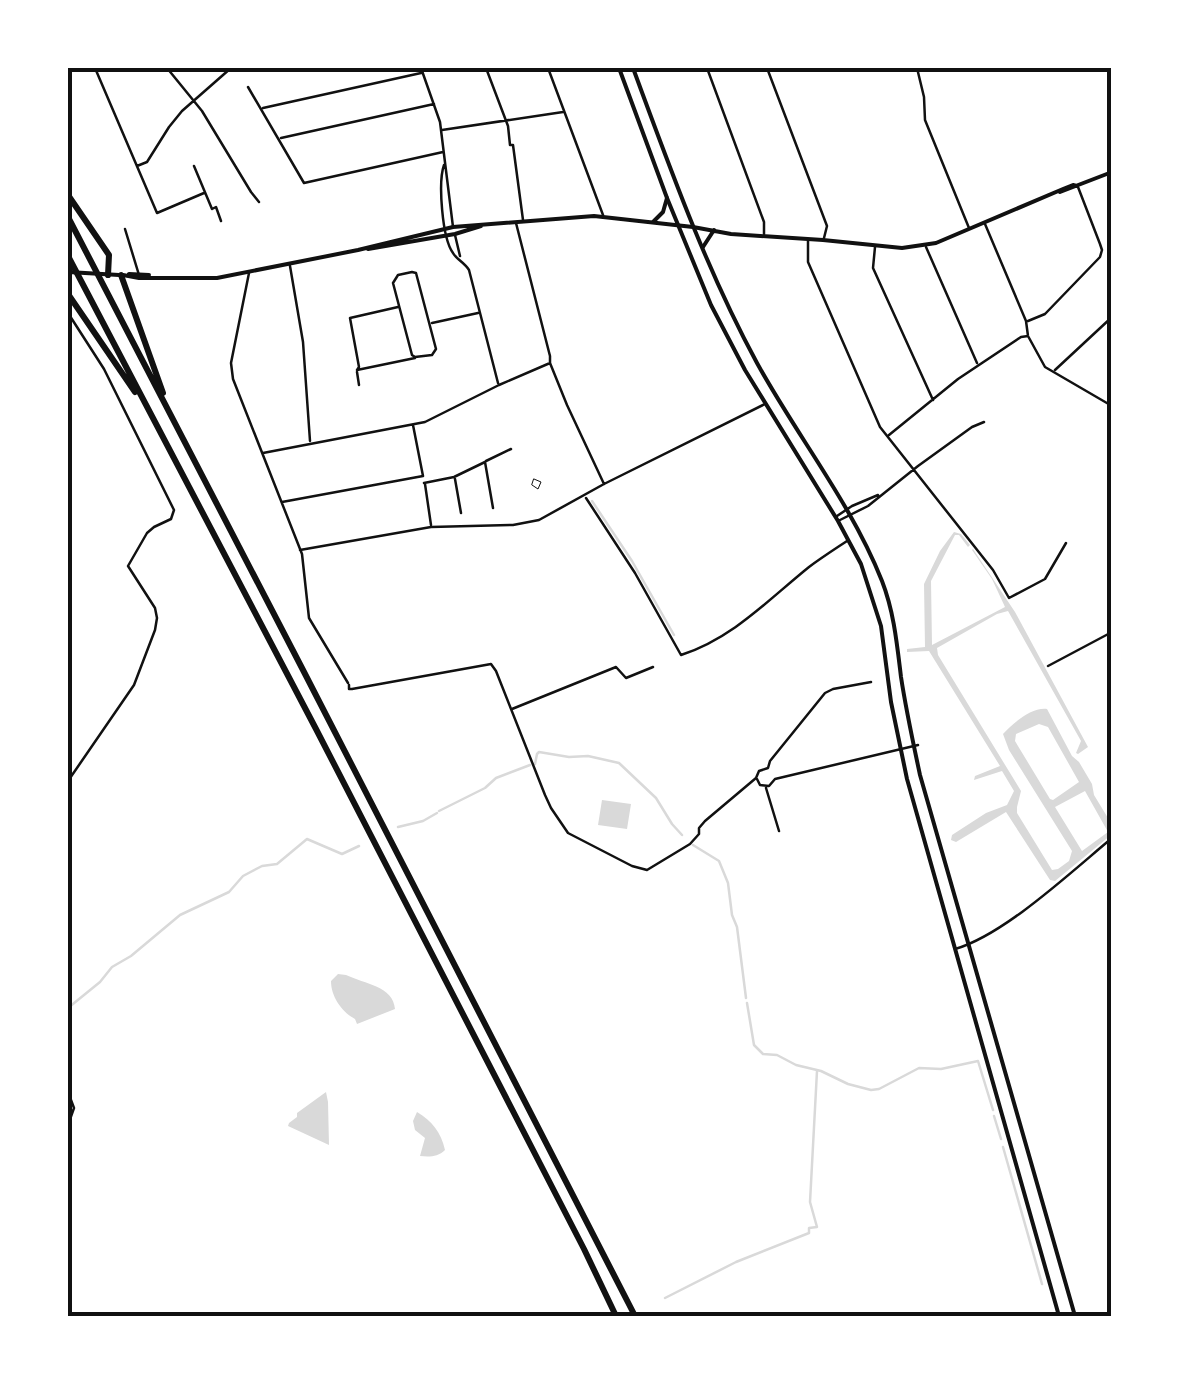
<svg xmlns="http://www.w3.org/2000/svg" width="1179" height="1384" font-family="'Asap Condensed',sans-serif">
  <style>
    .water { fill: #d9d9d9; fill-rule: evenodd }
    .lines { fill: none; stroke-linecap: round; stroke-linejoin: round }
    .stream { stroke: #d9d9d9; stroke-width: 2.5 }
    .pedestrian { stroke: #111; stroke-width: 1 }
    .minor { stroke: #111; stroke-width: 2.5 }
    .tertiary { stroke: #111; stroke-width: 4 }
    .secondary { stroke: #111; stroke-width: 4 }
    .motorway { stroke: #111; stroke-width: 6 }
    .neatline { fill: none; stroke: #111; stroke-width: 4 }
  </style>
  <rect width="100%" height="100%" fill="#fff"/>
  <!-- water -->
  <path class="water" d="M954,532L961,534L970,545L968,547L959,535H955L931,581L932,645L1005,607L992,579L972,550L973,549L1015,612L1088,747L1078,754L1076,753L1081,741L1008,611L997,614L937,648L938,655L1021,791L1017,807V813L1052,870L1058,869L1069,861L1072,851L1009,750L1003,734C1013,723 1032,707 1047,709L1072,756L1079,762L1092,784L1094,795L1111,823V835L1055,881L1050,880L1006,812L956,842L951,840L952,835L986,813L1007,805L1014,791L1002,771L974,780L975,776L1000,766L929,651L907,652V649L925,647L924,584L940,551ZM1039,724L1048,727L1079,782L1053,800L1050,799L1015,741L1016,734ZM1085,791L1108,832L1082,851L1055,807Z
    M602,800L631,804L627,829L598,825Z
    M338,974L346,975C365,984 393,986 395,1009L357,1024L355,1019C342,1012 331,997 331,981Z
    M326,1092L328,1102L329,1145L288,1126L289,1123L297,1117V1113Z
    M417,1112C432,1121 441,1132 445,1150C438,1157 429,1157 420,1156L425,1138L415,1130L413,1121Z"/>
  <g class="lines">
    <!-- stream -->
    <path class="stream" d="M592,501L632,561L674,635
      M535,764L537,754L539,752L569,757L588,756L619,763L656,798L672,824L682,835
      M439,811L485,788L496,778L530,765
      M398,827L423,821L437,813
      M693,845L719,861L728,883L732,915L737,927L746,998
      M747,1003L754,1045L763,1054L777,1055L796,1065L821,1071L848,1084L871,1090L879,1089L919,1068L941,1069L978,1061L993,1110
      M68,1008L100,982L112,967L131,956L180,915L229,892L243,876L262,866L277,864L307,839L342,854L359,846
      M994,1116L1001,1139
      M1003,1147L1042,1284
      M665,1298L736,1262L809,1233V1228L817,1227L810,1202L817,1071"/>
    <!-- pedestrian -->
    <path class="pedestrian" d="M534,479L541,482L538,489L532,485Z"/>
    <!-- minor -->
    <path class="minor" d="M95,68L157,213L204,193
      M167,68L202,111L251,192L259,202
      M421,68L440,122L453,227
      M486,68L508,126L510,145H513L523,220
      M548,68L603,215
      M707,68L764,222V234
      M767,68L827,226L824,238
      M917,68L924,97L925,120L969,228
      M248,87L304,183L443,152
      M263,108L421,73
      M442,130L563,112
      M281,138L434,104
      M444,165C438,182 442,238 453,253C457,260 464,262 469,270L498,383
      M137,166L147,162L169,127L182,111L231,68
      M194,166L212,209L216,207L221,221
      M516,223L550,356V363L567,405L604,484
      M985,224L1026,321L1028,336L1045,367L1112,406
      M125,229L139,275
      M455,235L460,256
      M808,241V262L880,427L993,570L1009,598L1045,579L1066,543
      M875,247L873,268L933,400
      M926,247L977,363
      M290,266L303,342L310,441
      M412,272L416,273L436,349L432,355L415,357L412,355L393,283L398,275Z
      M249,273L231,363L233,379L302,554L309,618L348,683
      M398,307L350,318L359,367L357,370L415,358
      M68,313L104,369L174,510L171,519L154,527L147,533L128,566L155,608L157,618L155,630L134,685L68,781
      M1028,321L1045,314L1100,257L1102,250L1100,244L1078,187
      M432,323L478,313
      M1055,370L1112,317
      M357,372L359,385
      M413,425L423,476
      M889,435L958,379L1021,337L1028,336
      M263,453L425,422L499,385L550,363
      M486,461L511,449
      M455,479L461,513
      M424,483L454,477L485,462L493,508
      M425,484L431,525
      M586,498L635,573L681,655C733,638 768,600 809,567C821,558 835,549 847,541
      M282,502L423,476
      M837,516L852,506L878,495
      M838,521L868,506L918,466L972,427L984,422
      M300,550L431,527L513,525L539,520L604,484L765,404
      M1048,666L1112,632
      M349,685V689H352L491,664L496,671L545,795L551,808L568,833L632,866L647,870L690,844L699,834V828L705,821L756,778L759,771L768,768L770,761L825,693L833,689L871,682
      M512,709L616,667L626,678L653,667
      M757,779L760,785L769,786L775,779L918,745
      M1112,786L1110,805L1112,809
      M766,788L779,831
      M955,949C1004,935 1071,872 1112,838
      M68,1092L74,1108L68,1125"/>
    <!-- tertiary -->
    <path class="tertiary" d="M1060,192L1112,172
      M653,222L663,212L667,198
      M703,247L714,230
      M368,249L455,234L481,226
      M68,272L119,275
      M129,274L149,275
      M123,275L139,278H217L358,250L453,227L594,216L693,227L731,234L823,240L902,248L936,243L1063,189L1073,185L1077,186"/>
    <!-- secondary -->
    <path class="secondary" d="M619,68L667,198L711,305L745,370L838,521L861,564L881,626L891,702L907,779L1059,1316
      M633,68C670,168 706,269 757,363C797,436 851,503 882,581C894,612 897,644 901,677C906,710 913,742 920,775L1075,1316"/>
    <!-- motorway -->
    <path class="motorway" d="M68,195L109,255L108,275
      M68,217L303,670L635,1316
      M68,256L316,729L584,1249L616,1316
      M121,275L163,393
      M68,294L135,392"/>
  </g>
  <!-- border -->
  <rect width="1179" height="1384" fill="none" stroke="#ffffff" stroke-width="140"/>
  <rect x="70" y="70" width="1039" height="1244" class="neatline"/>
</svg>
